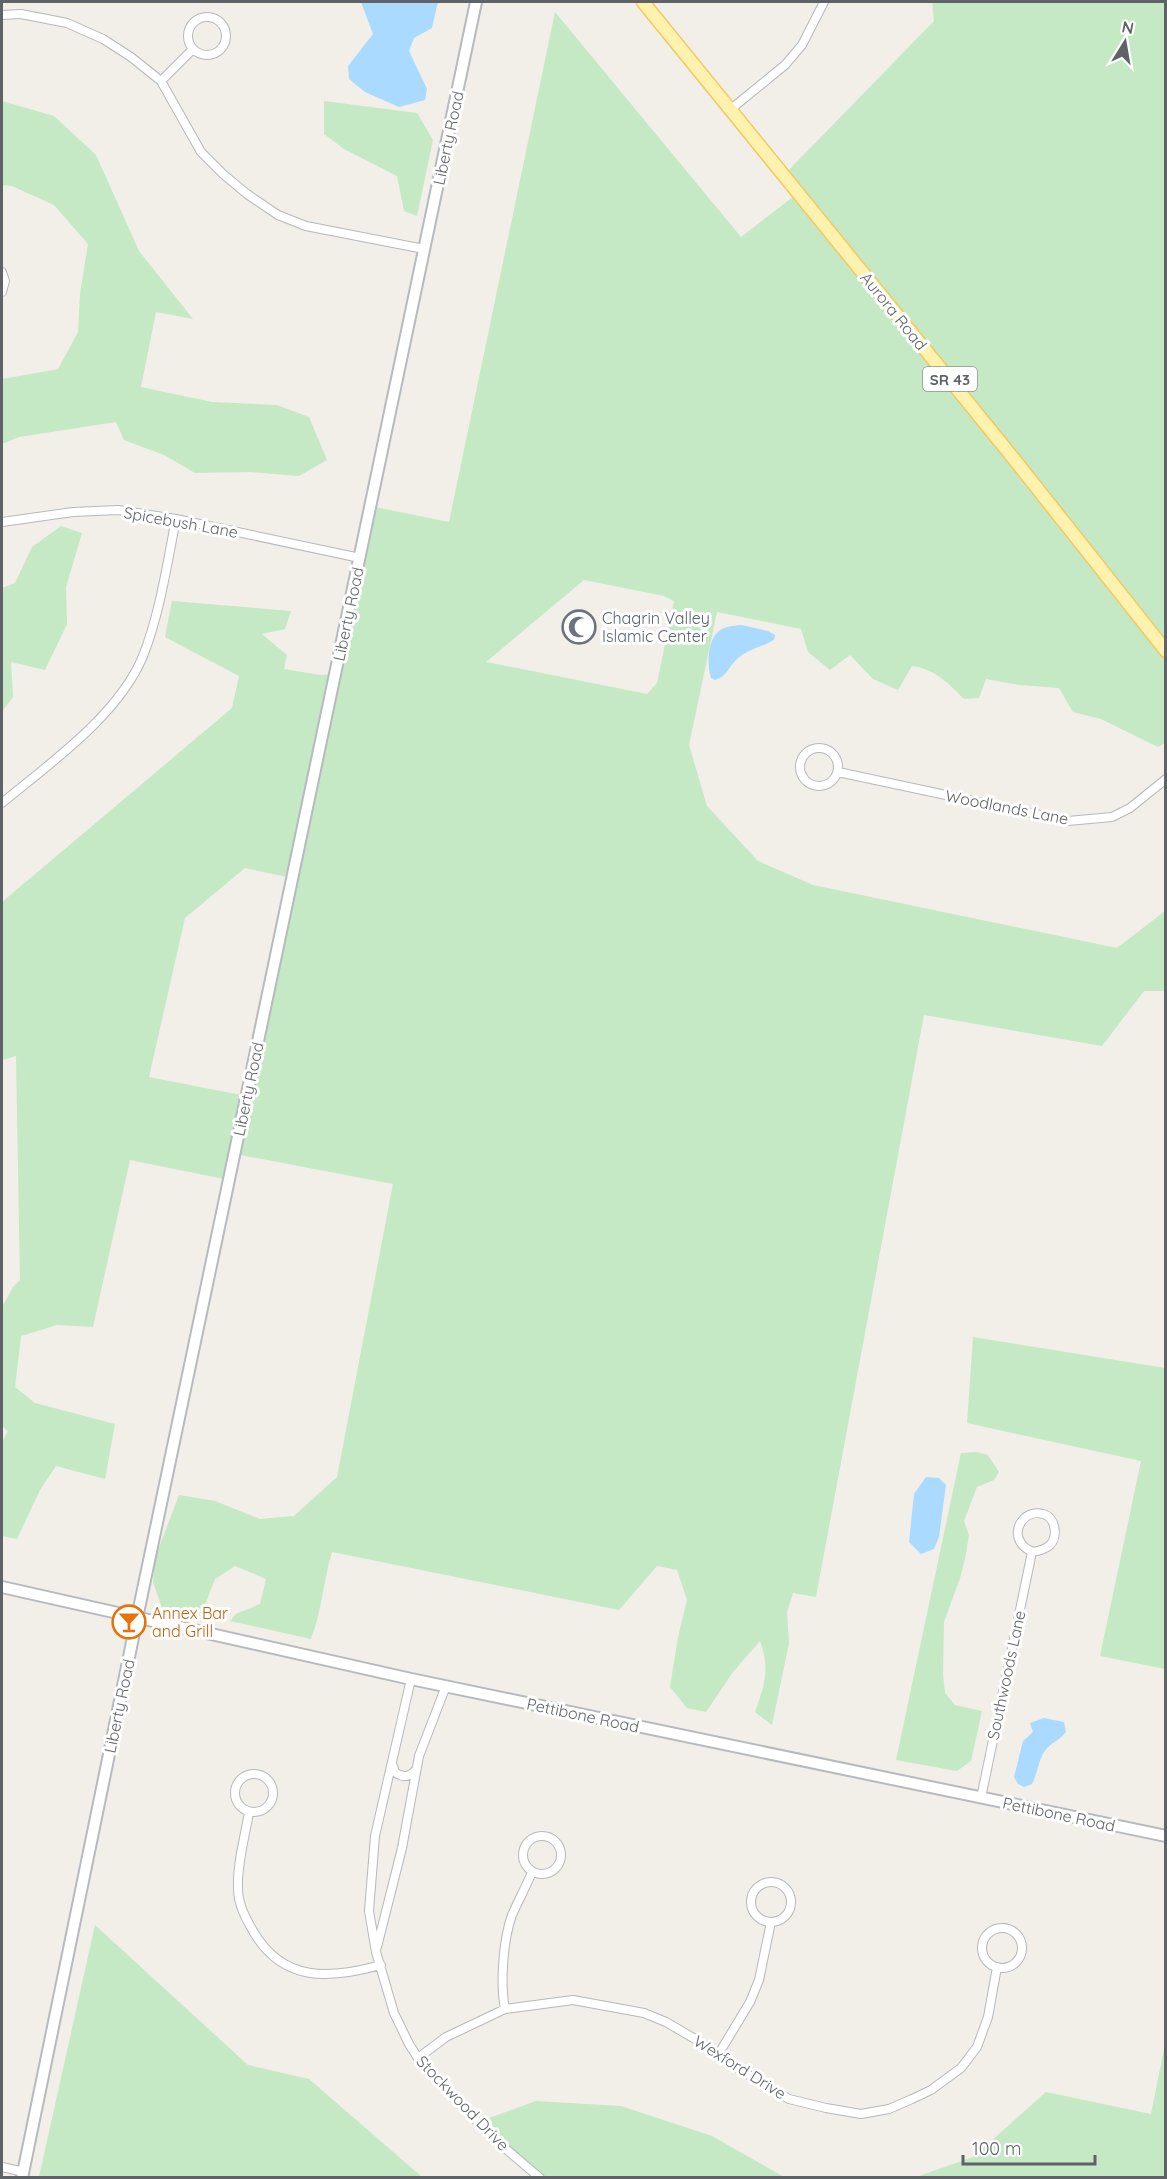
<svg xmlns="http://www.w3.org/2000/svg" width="1167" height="2179" font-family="Quicksand,sans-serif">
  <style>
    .green { fill: #c5e8c5; fill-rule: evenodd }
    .water { fill: #aadaff }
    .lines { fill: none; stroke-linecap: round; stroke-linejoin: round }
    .street-casing { stroke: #b5b8bc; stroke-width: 10 }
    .secondary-casing { stroke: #b6babf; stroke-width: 14 }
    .primary-casing { stroke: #f2c960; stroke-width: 15 }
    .street { stroke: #fff; stroke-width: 8 }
    .secondary { stroke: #fff; stroke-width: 10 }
    .primary { stroke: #fff2af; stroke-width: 12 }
    .labels { text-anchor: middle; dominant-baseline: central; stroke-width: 6; stroke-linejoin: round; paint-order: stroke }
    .shield { fill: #fff; stroke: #8f9295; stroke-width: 1.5 }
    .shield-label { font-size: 15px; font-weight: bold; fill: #5f6368 }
    .street-label { font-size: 16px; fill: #5f6368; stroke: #fff }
    .worship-label { font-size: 16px; fill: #5b616d; stroke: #fff; text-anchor: start }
    .food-label { font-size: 16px; fill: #c56008; stroke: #fff; text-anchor: start }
  </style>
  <rect width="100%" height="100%" fill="#f1efe8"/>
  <!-- green -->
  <path class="green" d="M932,2H1165V743L1158,747L1101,719L1073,712L1059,688L1020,685L986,679L979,698L964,699C948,683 935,669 912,666L898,690L873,679L850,655L830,670L808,652L801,629L717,612L689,745L707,806L758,861L813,885L1117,948L1165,911V991H1144L1102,1046L924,1015L816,1597L793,1593L787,1612L789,1643L772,1725L755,1712C765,1685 770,1669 760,1641L733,1672L706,1712L687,1708L670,1687L678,1637L687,1600L677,1570L657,1566L619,1610L332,1552C323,1581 322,1611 311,1639L230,1621L236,1614L260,1604L266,1579L235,1566L215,1579L202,1613L163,1611L153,1582L155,1558L179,1495L215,1501L260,1519L294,1516L337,1477L393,1184L235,1154L229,1180L130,1160L93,1327L57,1325L21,1336L15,1387L35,1403L115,1424L105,1479L56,1466L40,1490L17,1539L2,1536V1442L8,1431L2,1426V1307L13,1287L20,1280L16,1056L2,1060V902L232,708L239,676L165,637L172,601L291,611L285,629L262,634L287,655L284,669L321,675L335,674L370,506L449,522L555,12L741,237L798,193L784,175L934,21ZM584,580L664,596L674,601L657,683L647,694L486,662ZM245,868L292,878L246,1096L149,1077L185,918Z
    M2,101L54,116L96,155L139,251L193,319L156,312L141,387L212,402L277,405L309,417L327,460L299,476L250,472L195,473L164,455L124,440L116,422L19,437L2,444V379L58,369L78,332L80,294L88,244L54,205L12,186L2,185Z
    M324,101L417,113L433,140L417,216L404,211L397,176L344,149L324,134Z
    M61,526L82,533L66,587L67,624L45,670L11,662L13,697L2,712V588L15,583L32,547Z
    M973,1337L1165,1368V1669L1100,1656L1141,1461L967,1423Z
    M977,1452L988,1455L999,1472L994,1480L977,1487L964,1521L969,1535L965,1559L960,1578L944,1622L943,1675L945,1693L955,1705L982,1711L971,1761L957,1771L896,1760L961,1453Z
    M95,1925L248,2065L309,2079L422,2177H39Z
    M1165,2044V2177H916L973,2157L1046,2092L1151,2114Z
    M536,2101L621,2106L712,2136L784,2177H540L478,2122Z"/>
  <!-- water -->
  <path class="water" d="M361,2H438L432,28L414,38L409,51L427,89L425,100L399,107L365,92L349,79L348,66L373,34Z
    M741,625L768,631L775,635L774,640C762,647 746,650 736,660C728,668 726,677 715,680L711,678C707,665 707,642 718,632C724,626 733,626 741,625Z
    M926,1477L939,1478L946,1485L939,1537L934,1549L921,1554L909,1542L914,1494Z
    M1044,1718L1064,1722L1066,1732C1060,1740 1050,1743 1044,1752C1039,1759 1037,1775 1032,1784L1024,1787L1018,1784L1014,1777L1023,1741L1033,1732L1030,1723Z"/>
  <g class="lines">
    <!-- street casing -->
    <g class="street-casing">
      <path id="street" d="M2,15L21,14L67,23L103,39L131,57L161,81L201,152L223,174L247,194L278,215L306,226L424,249
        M188 36a19 19 0 1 1 38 0a19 19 0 1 1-38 0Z
        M161,81L193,49
        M731,109L785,65L802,45L824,2
        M2,272L5,281L2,292
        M2,522L73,512L118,510L176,519L360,558
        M800 767a19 19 0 1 1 38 0a19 19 0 1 1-38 0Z
        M838,772L1068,821L1112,817L1130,808L1166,779
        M2,803C49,764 119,715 143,656C160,613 167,564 176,519
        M411,1679L375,1836L369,1911L376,1952L394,2013L409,2044L418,2058L492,2137L540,2178
        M393,1766L395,1772C403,1779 410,1776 416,1770
        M235 1793a19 19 0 1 1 38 0a19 19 0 1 1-38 0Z
        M981,1798L1032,1552C1038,1551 1045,1550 1050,1545C1058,1537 1056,1517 1043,1514C1026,1509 1011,1528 1021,1543C1023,1547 1029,1550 1032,1552
        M249,1812C245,1837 237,1863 238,1888C238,1904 245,1917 253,1931C283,1983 330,1979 381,1965
        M523 1855a19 19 0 1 1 38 0a19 19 0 1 1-38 0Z
        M751 1902a20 20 0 1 1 40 0a20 20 0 1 1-40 0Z
        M982 1948a20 20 0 1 1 40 0a20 20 0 1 1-40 0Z
        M377,1947L402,1848L419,1756L446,1686
        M505,2009C500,1984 503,1940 512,1915C518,1901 526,1887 532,1872
        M718,2055L750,2002L759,1980L771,1922
        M418,2058L446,2037L505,2009L573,2000L644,2013L666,2022L707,2046L725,2061L789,2099L826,2108L861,2114L889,2109L912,2099L931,2090L961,2068L977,2047L988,2017L997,1967
        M2,2167L24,2172"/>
    </g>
    <!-- secondary casing -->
    <g class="secondary-casing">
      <path id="secondary" d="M2,1587L411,1679L1166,1836
        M22,2178L137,1618L476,2"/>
    </g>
    <!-- primary casing -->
    <g class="primary-casing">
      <path id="primary" d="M643,2L1014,459L1166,651"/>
    </g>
    <!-- street -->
    <use href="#street" class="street"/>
    <!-- secondary -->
    <use href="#secondary" class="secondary"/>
    <!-- primary -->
    <use href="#primary" class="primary"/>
  </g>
  <!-- icons -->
  <defs>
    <g id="mosque-ring" transform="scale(1.725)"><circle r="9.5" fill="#fff" stroke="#6b7280" stroke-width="1.5"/><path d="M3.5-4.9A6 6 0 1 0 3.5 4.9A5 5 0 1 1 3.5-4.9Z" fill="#6b7280"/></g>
    <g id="bar-ring" transform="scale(1.725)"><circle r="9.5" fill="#fff" stroke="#e8710a" stroke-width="1.5"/><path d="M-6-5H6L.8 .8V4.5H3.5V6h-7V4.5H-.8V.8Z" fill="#e8710a"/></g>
  </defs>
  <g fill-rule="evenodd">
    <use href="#mosque-ring" x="579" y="627"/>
    <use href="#bar-ring" x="129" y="1622"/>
  </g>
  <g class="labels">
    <!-- shield labels -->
    <rect class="shield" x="923" y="367" width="54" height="24" rx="4.5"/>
    <g class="shield-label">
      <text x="950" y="379">SR 43</text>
    </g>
    <!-- street labels -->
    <g class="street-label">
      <text transform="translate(448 138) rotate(-78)">Liberty Road</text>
      <text transform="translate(894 311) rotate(51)">Aurora Road</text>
      <text transform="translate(181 522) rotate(10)">Spicebush Lane</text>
      <text transform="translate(348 614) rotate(-78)">Liberty Road</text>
      <text transform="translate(1007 807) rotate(11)">Woodlands Lane</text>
      <text transform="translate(248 1089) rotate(-78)">Liberty Road</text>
      <text transform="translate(1006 1675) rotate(-78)">Southwoods Lane</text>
      <text transform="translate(119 1706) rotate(-78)">Liberty Road</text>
      <text transform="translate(583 1715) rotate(12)">Pettibone Road</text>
      <text transform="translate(1059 1814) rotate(12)">Pettibone Road</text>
      <text transform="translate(740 2067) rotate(32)">Wexford Drive</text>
      <text transform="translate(463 2103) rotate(46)">Stockwood Drive</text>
    </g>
    <!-- worship labels -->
    <g class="worship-label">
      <text x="602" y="618">Chagrin Valley<tspan x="602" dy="18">Islamic Center</tspan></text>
    </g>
    <!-- food labels -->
    <g class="food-label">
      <text x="152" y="1613">Annex Bar<tspan x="152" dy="18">and Grill</tspan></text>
    </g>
  </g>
  <!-- border -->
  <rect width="1167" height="2179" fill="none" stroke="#5f6368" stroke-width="6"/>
  <!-- north arrow -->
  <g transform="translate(1125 42) rotate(11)" stroke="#ffffff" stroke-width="4.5" paint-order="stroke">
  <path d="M0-4.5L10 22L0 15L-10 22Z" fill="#5f6368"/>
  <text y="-9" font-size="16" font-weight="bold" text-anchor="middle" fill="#5f6368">N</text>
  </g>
  <!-- scale -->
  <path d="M963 2155v9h132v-9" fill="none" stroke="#5f6368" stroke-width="3"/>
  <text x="972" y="2155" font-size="18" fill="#5f6368" stroke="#ffffff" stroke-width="4.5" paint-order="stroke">100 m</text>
</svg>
